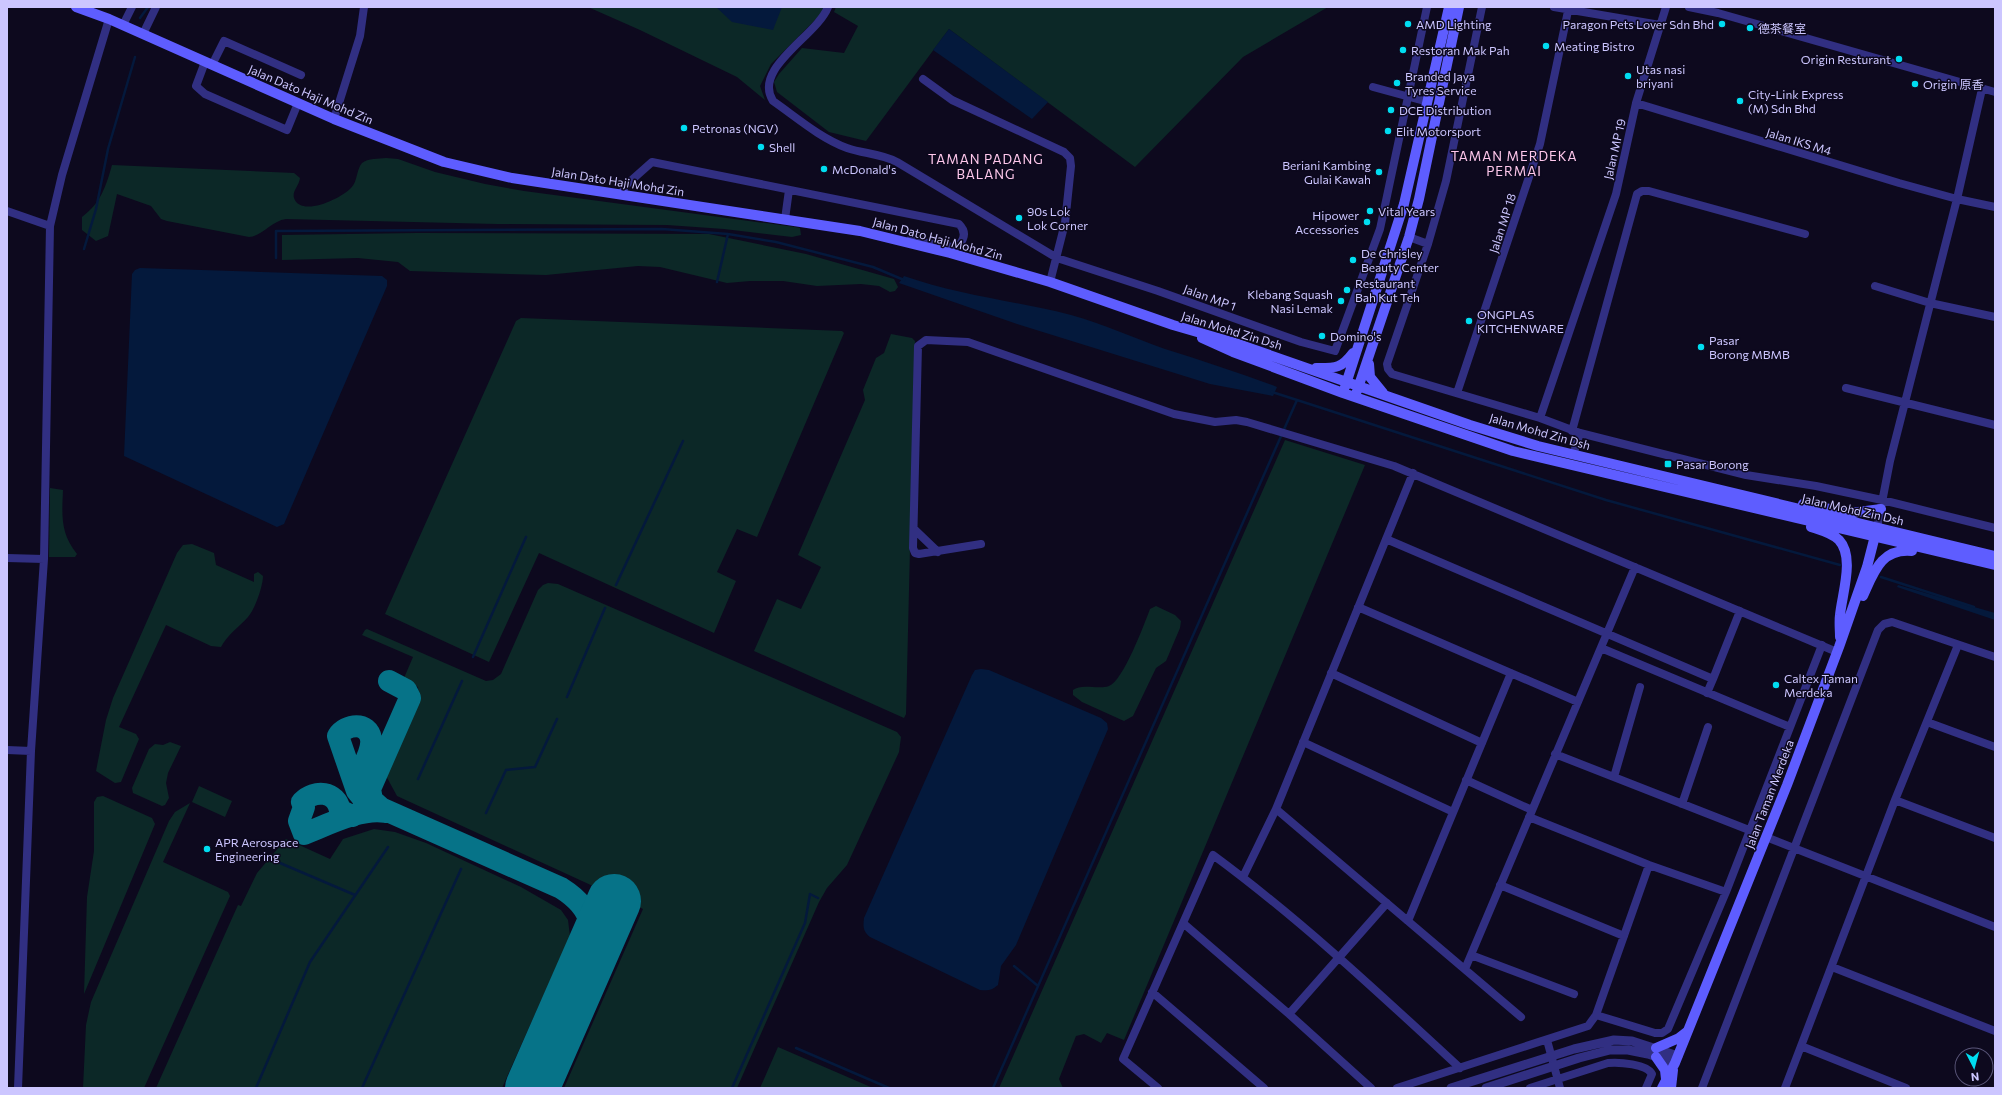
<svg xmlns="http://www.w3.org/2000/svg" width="2002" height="1095" font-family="Commissioner,'Noto Sans SC',sans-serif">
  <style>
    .green { fill: #0c2827 }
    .water { fill: #04193c }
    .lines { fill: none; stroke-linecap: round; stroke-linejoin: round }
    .stream { stroke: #04193c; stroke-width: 2.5 }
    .taxiway { stroke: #067388; stroke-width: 22 }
    .runway { stroke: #067388; stroke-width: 54 }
    .minor { stroke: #312f82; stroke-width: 8 }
    .tertiary { stroke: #312f82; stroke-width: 9 }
    .secondary { stroke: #5e5dff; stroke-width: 10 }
    .poi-dot { fill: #00ddf1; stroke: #0d091e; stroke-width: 1.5 }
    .labels { text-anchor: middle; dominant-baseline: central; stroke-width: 3; stroke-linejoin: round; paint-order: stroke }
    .poi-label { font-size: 12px; fill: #ccc6ff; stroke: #0d091e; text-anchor: start }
    .street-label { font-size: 12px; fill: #ccc6ff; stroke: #0d091e }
    .neighbourhood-label { font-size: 13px; letter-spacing: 1px; fill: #ffc8ec; stroke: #0d091e }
  </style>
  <rect width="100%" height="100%" fill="#0d091e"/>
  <!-- green -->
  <path class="green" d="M588,7H824L822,13L771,64L760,86L765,100L737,77L640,30Z
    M836,7H1328L1243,57L1135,167L949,29L866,141L829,132L777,92L774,82L779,74L802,48L844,53L858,26L834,12Z
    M386,158L398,159L435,172L485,184L524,191L795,227L800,228L801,235L792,237L724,229L667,225L497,224L286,219C271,221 263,236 249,237L167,221L161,219L151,206L117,194L108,236L96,241L82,230V217C101,203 106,186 112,165L294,173L300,178C299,186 292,191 294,198C301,218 342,198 351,188C358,181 356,170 362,163C368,158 379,159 386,158Z
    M417,233L709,234L806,254L894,279L898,287L895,291L890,292L879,286L861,284L817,286L783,281H750L727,283L660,267L638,266L546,275L410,271L398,262L358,258L282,260V235Z
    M521,318L842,331L844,333L757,537L737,529L717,572L736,581L714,633L539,553L489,662L385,614L516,321Z
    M891,334L912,338L915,341L906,714L904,718L754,651L777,599L801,609L821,567L798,555L865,400L863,390L876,358L884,353Z
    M1285,440L1365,465L1124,1040L1107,1033L1101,1043L1084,1034L1076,1036L1059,1079L1063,1088H999Z
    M50,488L63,490C62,515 60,533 77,554L75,557H49Z
    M192,544L214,553L216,565L254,582V574L258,572L263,576C263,586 255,609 248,617C238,628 228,634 221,647L211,646L166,625L119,727L136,734L139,739L121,782L115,783L96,771L106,720L113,698L177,553L183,545Z
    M548,583L558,584L897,732L901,737L899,752L847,865L827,888L819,902L737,1088H564L643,909L397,796L385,774C395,752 421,710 418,687L404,678L413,657L362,635L365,630L367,629L486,681L493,680L501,674L538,590L543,585Z
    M1156,606L1175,615L1181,621L1180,628L1166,661L1156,668L1133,716L1124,721L1082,702L1073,695V690C1082,683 1098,690 1109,686C1123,681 1144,625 1150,609Z
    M170,742L181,746L168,773L166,783L169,798L165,805L162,806L133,793L132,788L149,749L155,744L163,745Z
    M199,786L232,801L225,817L192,802Z
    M103,796L152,818L155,824L84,994L87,897L94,851V802L97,797Z
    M190,803L163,862L228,892L230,896L144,1088H83L86,1025L91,1002L169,821L175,812Z
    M374,829L395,832L426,843L521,887L561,910L568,920L570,936L502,1088H156L238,905L241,906L257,873L286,839L330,859L343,839Z
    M778,1047L873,1088H760Z"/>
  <!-- water -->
  <path class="water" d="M716,7H782L773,30L732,22Z
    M949,29L1048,102L1032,119L933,50Z
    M140,268L382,276L387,280V286L284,524L277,527L124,456L132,274L135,270Z
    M904,276C958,295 1015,301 1071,315C1103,324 1134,338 1165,349C1203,361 1240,373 1277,387L1273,396L1210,384L1017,324L899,283Z
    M1898,585L1995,613V620L1897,587Z
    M981,669L989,670L1101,718L1107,723L1108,729L1016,945L1001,966L998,985C992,990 988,991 980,990L870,937C863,931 863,927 864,918L972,675L975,670Z"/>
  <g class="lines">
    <!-- stream -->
    <path class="stream" d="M140,18L148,7
      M84,249L96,209L108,149L135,57
      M276,258V231L662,229L728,234L776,242L873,267L904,280
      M717,282L728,234
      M1272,392L1297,400
      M1881,577L1974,607
      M616,585L683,441
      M473,657L526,537
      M567,697L605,608
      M418,779L462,681
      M486,813L506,770L535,767L557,719
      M280,863L355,895
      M1014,966L1038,986
      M796,1048L889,1088
      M256,1088L310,962L388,847
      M362,1088L461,869
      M732,1088L805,923L810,894L818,898
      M993,1088L1297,400L1606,500L1840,565"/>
    <!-- taxiway -->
    <path class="taxiway" d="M358,777C362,767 373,751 371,739C368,721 346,724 338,736L357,791L365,801L561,888C599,912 594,934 583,972
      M381,808L372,800L370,789L410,698L406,690L389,681
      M352,816L340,810C336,791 315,789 302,802L304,807L299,821L304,834C327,825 362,807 386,812"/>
    <!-- runway -->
    <path class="runway" d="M532,1088L614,901"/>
    <!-- minor -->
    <path class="minor" d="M828,7C817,36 752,68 773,101C796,117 820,138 847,148C864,154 879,153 897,162L1057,258L1158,291L1301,342L1335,351L1380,229L1427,7
      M1482,7L1446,181L1428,244L1387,364L1388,369L1392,374L1540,418L1580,433L1746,475L1816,486L1882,500L1995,528
      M1554,7L1660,25
      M1689,7L1718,13L1995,92
      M123,25L132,7
      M143,34L156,7
      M205,62L196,86L205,94L287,130L298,103
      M212,65L224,41L301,75
      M923,79L952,100L1064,152L1070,158L1071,166L1065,223L1050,282
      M1373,87L1428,102
      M1636,103L1899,183L1957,199L1995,207
      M334,119L360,36L364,7
      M622,194L625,186L652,162L959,224C966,231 965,238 959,245L951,247L910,240
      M7,211L50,226
      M785,219L789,190
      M1409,237L1428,244
      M1875,286L1930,303L1995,317
      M1846,388L1995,425
      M1457,393L1540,144L1568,11
      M1540,418L1616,194L1636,103L1666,7
      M1572,431L1637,194L1642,191H1649L1805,234
      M1573,455L1580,433
      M1877,528L1890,461L1957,199L1982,89
      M914,529L938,552
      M1386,539L1713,679L1707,693
      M981,544L919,554L915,553L913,548L918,346L926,340L968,342L1174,414L1215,422L1236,420L1247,422L1394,466L1837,652
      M7,558L44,559
      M1358,607L1578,702
      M1601,648L1790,727
      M1331,673L1482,743
      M1713,679L1740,611
      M1927,722L1995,747
      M1303,742L1453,812
      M7,750L31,751
      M1555,754L1749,830
      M1614,777L1640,687
      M1466,780L1532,810
      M1895,800L1995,838
      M1682,804L1708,727
      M1276,809L1521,1017
      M1529,817L1649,865L1726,892
      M1766,837L1995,927
      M1243,877L1276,809L1413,473
      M1500,885L1624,936
      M1408,921L1511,673
      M1183,923L1289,1014L1371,1088
      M1471,955L1574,994
      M1832,967L1995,1031
      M1465,969L1635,567
      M1152,992L1264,1088
      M1289,1014L1387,903
      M1596,1015L1655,1033H1662L1668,1029L1726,892L1822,645
      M1547,1040L1560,1088
      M1801,1046L1906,1088
      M18,1088L31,751L44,559L50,226L62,175L109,19
      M1158,1088L1123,1059L1213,855C1300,919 1380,994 1460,1068
      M1397,1088L1588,1026L1596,1015L1649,865
      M1530,1088L1608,1063C1619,1062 1647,1064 1652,1074L1646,1088
      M1702,1088L1878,630L1884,624L1892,622L1995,657
      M1785,1088L1895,800L1958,645"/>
    <!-- tertiary -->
    <path class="tertiary" d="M1451,1088L1574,1049L1614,1040L1632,1041L1678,1056
      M1486,1088L1579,1058L1610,1050H1628L1648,1054L1675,1063"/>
    <!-- secondary -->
    <path class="secondary" d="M76,7L109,19L334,119L444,162L512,178L860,231L950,253L1050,282L1173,325L1235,343L1470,425L1538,446L1995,556
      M1202,338L1233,352L1343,393L1513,451L1995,565
      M1369,364L1370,377L1383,393
      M1316,368C1335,368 1341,369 1353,353
      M1345,387L1404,204L1449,7
      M1357,391L1409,237L1419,199L1459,7
      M1803,504L1851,513L1881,509
      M1811,527C1820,530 1832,533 1839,540C1855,557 1842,594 1840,615C1839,622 1840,630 1840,637
      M1863,596C1874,572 1881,548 1912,551
      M1656,1048L1679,1038L1688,1031
      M1656,1057L1665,1070L1666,1079
      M1662,1088L1675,1063L1787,785L1839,647L1867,567L1876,532
      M1671,1088L1673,1070"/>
  </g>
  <!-- markers -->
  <g class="poi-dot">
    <circle cx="1408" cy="24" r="4"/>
    <circle cx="1722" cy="24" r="4"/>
    <circle cx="1750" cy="28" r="4"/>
    <circle cx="1546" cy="46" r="4"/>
    <circle cx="1403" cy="50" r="4"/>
    <circle cx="1899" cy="59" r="4"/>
    <circle cx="1628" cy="76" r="4"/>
    <circle cx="1397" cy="83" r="4"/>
    <circle cx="1915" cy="84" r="4"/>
    <circle cx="1740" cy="101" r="4"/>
    <circle cx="1391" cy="110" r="4"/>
    <circle cx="684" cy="128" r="4"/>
    <circle cx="1388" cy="131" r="4"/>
    <circle cx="761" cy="147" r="4"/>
    <circle cx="824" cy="169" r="4"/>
    <circle cx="1379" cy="172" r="4"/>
    <circle cx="1370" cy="211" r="4"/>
    <circle cx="1019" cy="218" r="4"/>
    <circle cx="1367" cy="222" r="4"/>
    <circle cx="1353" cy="260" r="4"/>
    <circle cx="1347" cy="290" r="4"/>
    <circle cx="1341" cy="301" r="4"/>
    <circle cx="1469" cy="321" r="4"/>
    <circle cx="1322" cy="336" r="4"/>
    <circle cx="1701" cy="347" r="4"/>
    <rect x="1664" y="460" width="8" height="8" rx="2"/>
    <circle cx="1776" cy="685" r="4"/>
    <circle cx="207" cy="849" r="4"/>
  </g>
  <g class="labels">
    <!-- poi labels -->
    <g class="poi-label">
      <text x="1416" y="24">AMD Lighting</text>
      <text x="1714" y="24" text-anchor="end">Paragon Pets Lover Sdn Bhd</text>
      <text x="1758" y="28">德茶餐室</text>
      <text x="1554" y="46">Meating Bistro</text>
      <text x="1411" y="50">Restoran Mak Pah</text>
      <text x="1891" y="59" text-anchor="end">Origin Resturant</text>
      <text x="1636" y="69">Utas nasi<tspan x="1636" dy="14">briyani</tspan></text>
      <text x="1405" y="76">Branded Jaya<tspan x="1405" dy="14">Tyres Service</tspan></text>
      <text x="1923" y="84">Origin 原香</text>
      <text x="1748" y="94">City-Link Express<tspan x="1748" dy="14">(M) Sdn Bhd</tspan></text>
      <text x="1399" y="110">DCE Distribution</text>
      <text x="692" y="128">Petronas (NGV)</text>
      <text x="1396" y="131">Elit Motorsport</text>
      <text x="769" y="147">Shell</text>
      <text x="1371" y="165" text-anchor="end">Beriani Kambing<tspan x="1371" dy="14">Gulai Kawah</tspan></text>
      <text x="832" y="169">McDonald's</text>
      <text x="1027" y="211">90s Lok<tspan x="1027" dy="14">Lok Corner</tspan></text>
      <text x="1378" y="211">Vital Years</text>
      <text x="1359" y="215" text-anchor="end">Hipower<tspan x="1359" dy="14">Accessories</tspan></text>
      <text x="1361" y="253">De Chrisley<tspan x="1361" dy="14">Beauty Center</tspan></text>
      <text x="1355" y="283">Restaurant<tspan x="1355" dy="14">Bah Kut Teh</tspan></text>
      <text x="1333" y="294" text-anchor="end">Klebang Squash<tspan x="1333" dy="14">Nasi Lemak</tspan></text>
      <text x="1477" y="314">ONGPLAS<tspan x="1477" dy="14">KITCHENWARE</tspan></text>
      <text x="1330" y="336">Domino's</text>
      <text x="1709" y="340">Pasar<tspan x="1709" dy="14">Borong MBMB</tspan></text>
      <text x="1676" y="464">Pasar Borong</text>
      <text x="1784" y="678">Caltex Taman<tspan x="1784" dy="14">Merdeka</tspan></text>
      <text x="215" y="842">APR Aerospace<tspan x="215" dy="14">Engineering</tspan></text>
    </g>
    <!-- street labels -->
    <g class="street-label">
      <text transform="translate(311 94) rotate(23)">Jalan Dato Haji Mohd Zin</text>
      <text transform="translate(1799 141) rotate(17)">Jalan IKS M4</text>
      <text transform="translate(1614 149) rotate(-77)">Jalan MP 19</text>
      <text transform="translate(618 181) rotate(9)">Jalan Dato Haji Mohd Zin</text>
      <text transform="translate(1502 223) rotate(-72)">Jalan MP 18</text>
      <text transform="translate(938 238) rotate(15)">Jalan Dato Haji Mohd Zin</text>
      <text transform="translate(1210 297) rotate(20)">Jalan MP 1</text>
      <text transform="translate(1232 330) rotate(17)">Jalan Mohd Zin Dsh</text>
      <text transform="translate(1540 431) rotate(16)">Jalan Mohd Zin Dsh</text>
      <text transform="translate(1853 509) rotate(13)">Jalan Mohd Zin Dsh</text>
      <text transform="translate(1769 794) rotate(-69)">Jalan Taman Merdeka</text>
    </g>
    <!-- neighbourhood labels -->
    <g class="neighbourhood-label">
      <text x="1514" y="156">TAMAN MERDEKA<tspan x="1514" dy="15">PERMAI</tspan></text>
      <text x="986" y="159">TAMAN PADANG<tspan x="986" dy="15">BALANG</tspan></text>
    </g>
  </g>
  <!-- border -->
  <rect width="2002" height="1095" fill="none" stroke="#ccc6ff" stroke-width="16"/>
  <!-- north arrow -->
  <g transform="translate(1974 1067) rotate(174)"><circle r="19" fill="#0d091e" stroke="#595578"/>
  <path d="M0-3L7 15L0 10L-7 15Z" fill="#00ddf1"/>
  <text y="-6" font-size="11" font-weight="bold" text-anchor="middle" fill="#ccc6ff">N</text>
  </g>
</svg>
